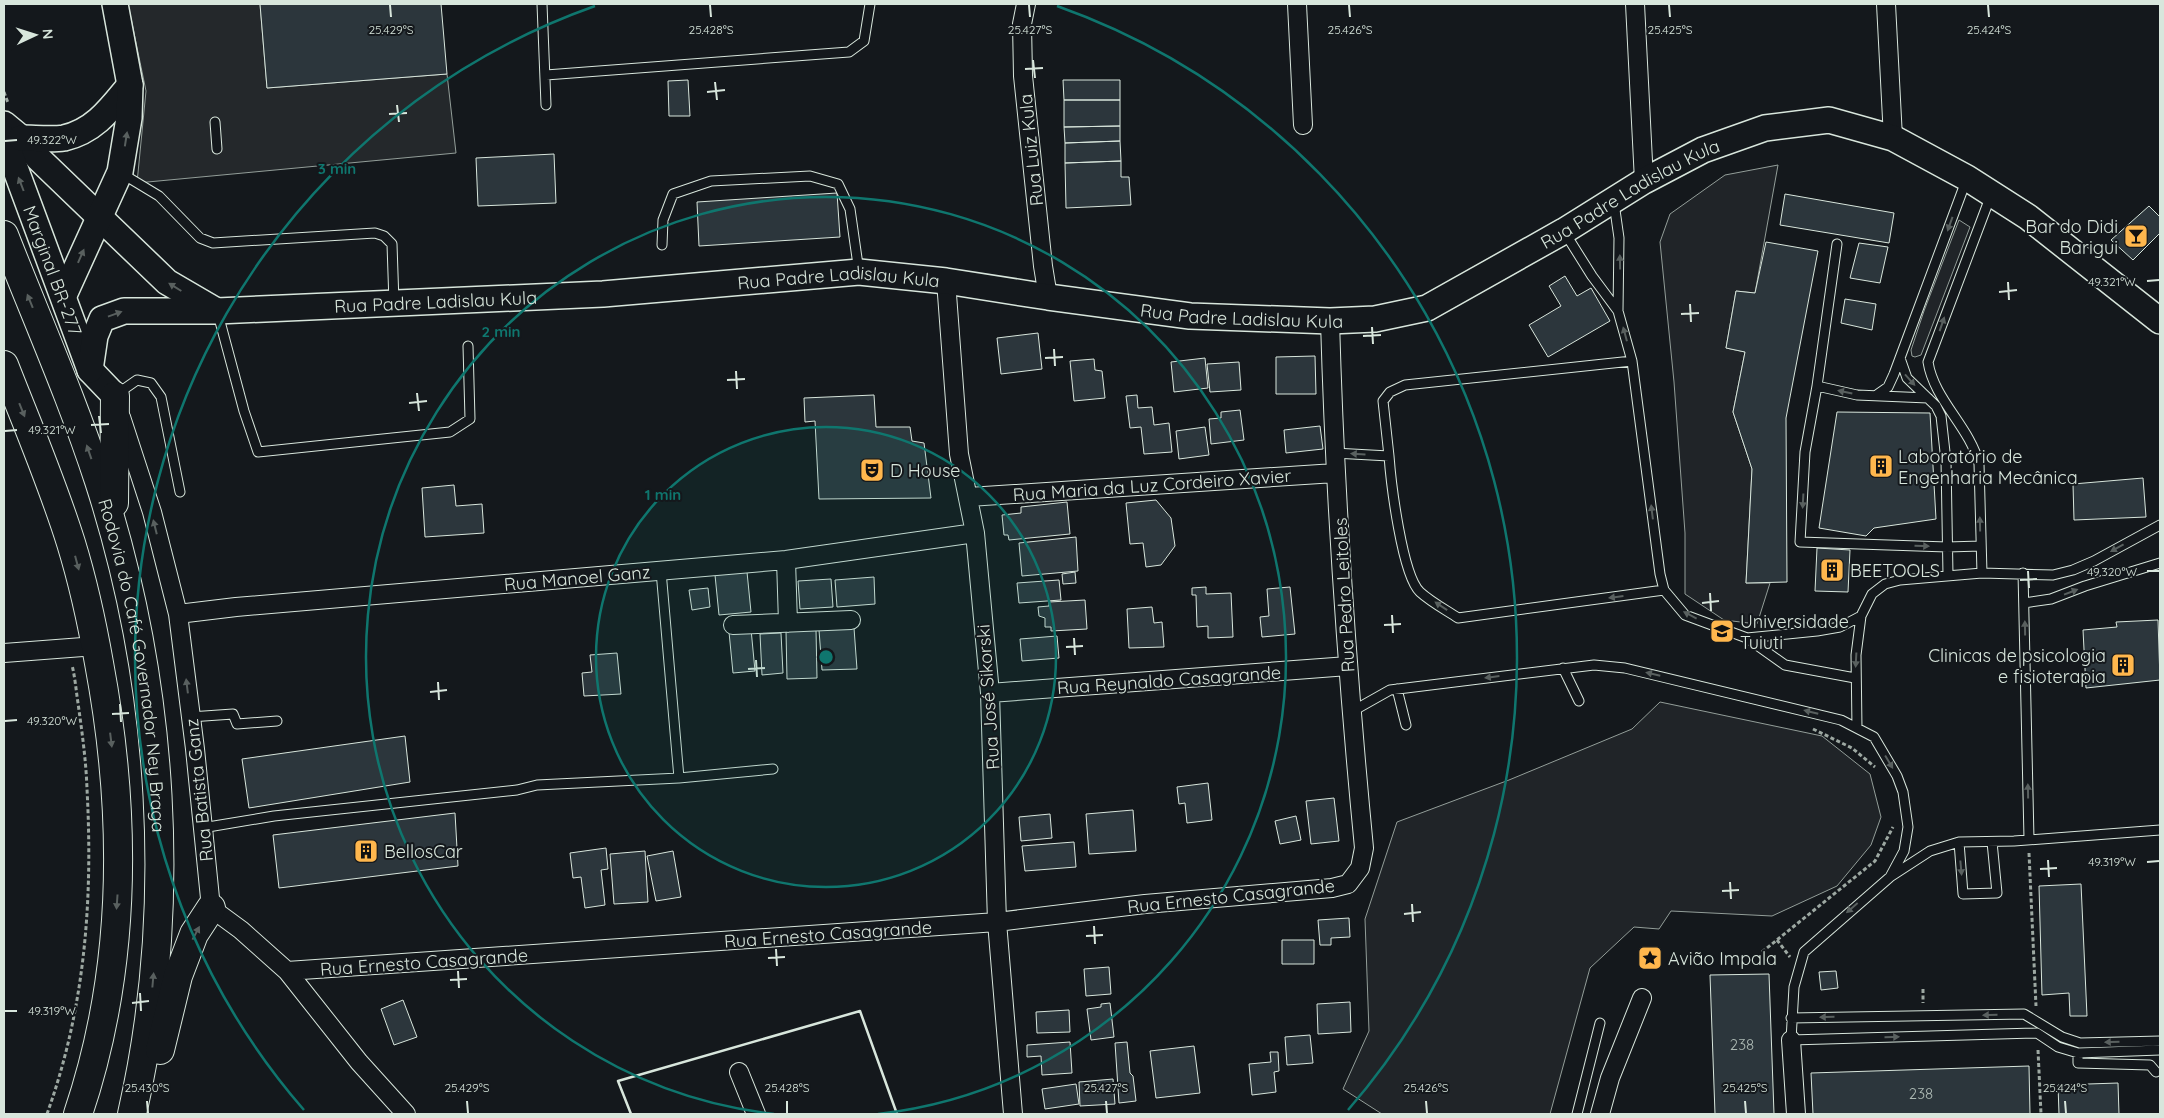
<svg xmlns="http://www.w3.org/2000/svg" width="2164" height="1118" font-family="Quicksand,sans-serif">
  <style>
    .green { fill: #202428; stroke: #939e99 }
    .parking { fill: #24282b; stroke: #939e99 }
    .building { fill: #2c363c; stroke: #d8e6dc }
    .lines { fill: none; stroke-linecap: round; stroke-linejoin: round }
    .lane-casing { stroke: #d8e6dc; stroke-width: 11 }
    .street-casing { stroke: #d8e6dc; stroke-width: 20 }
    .secondary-casing { stroke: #d8e6dc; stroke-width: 28 }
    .highway-casing { stroke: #d8e6dc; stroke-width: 30 }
    .path { stroke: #9da8a2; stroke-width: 3; stroke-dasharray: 4 2.5; stroke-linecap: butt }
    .lane { stroke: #14181c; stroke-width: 9 }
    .street { stroke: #14181c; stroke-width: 18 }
    .secondary { stroke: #14181c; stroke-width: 25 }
    .highway { stroke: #14181c; stroke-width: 28 }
    .wall { stroke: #d8e6dc; stroke-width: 2.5 }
    .oneway { fill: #59605f }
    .ticks { fill: none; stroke: #d8e6dc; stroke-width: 2 }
    .ring { fill: none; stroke: #0f766e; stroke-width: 2.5 }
    .labels { text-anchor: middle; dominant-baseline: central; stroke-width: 4; stroke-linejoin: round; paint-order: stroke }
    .number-label { font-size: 15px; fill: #adbab4 }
    .street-label { font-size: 18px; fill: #d8e6dc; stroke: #14181c }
    .poi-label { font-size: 18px; fill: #d8e6dc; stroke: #14181c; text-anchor: start }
    .ticks-label { font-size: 12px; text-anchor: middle; fill: #d8e6dc; stroke: #14181c; stroke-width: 4; stroke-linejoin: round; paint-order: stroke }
    .centre { fill: #0f766e; stroke: #14181c; stroke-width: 2.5 }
    .ring-label { font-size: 15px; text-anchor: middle; font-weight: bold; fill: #0f766e; stroke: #14181c; stroke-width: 4; stroke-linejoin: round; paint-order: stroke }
  </style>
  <rect width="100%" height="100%" fill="#14181c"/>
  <!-- green -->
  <path class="green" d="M1778,165L1755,293L1736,291L1726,348L1745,352L1733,412L1752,469L1746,583H1770L1757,624L1724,620L1685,594V533L1674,382L1660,242L1670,214L1725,175Z
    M1959,220L1970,227L1921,355L1915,357L1912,356L1911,350L1924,311Z
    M1660,702L1822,736L1870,774L1881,817L1871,845L1837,886L1772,916L1671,911L1659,929L1634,927L1590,968L1550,1114H1382L1343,1089L1369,1031L1365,919L1397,822L1509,780L1632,729Z"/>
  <!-- parking -->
  <path class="parking" d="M128,4H260L267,88L447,74L456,153L137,183L146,91Z"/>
  <!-- building -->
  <path class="building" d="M260,4H441L447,74L267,88Z
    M688,80L690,116H669L668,81Z
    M1063,80H1120V100H1064Z
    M1064,100H1120V126L1064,127Z
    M1120,126V141L1065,143L1064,127Z
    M1120,141L1121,161L1065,163V143Z
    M554,154L556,203L478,206L476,158Z
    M1121,161V177H1129L1131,205L1066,208L1065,163Z
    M837,193L840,237L699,246L697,202Z
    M1785,194L1894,213L1889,243L1780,225Z
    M2149,206L2160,217V233L2133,260L2111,240Z
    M1766,242L1818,251L1786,418L1787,582L1746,583L1752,469L1733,412L1745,352L1726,348L1736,291L1755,293Z
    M1859,243L1888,247L1880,283L1850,278Z
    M1565,276L1577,296L1591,288L1610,321L1548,357L1529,325L1561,306L1549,286Z
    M1845,299L1876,304L1872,330L1841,323Z
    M1038,333L1042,369L1001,374L997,338Z
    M1315,356L1316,394H1276V357Z
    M1205,358L1208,388L1174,392L1171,362Z
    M1094,359L1095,370L1102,371L1105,398L1074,401L1070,361Z
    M1239,362L1241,390L1210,392L1207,364Z
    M874,395L876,427H910L912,441L924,443L931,498L819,499L815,421L805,422L804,398Z
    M1137,395L1138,408L1152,407L1154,425L1169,423L1172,452L1144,454L1141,427L1130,428L1126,396Z
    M1240,410L1244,440L1211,444L1209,419L1221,418V412Z
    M1837,412L1930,413L1936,519L1874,528L1866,536L1819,528Z
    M1320,426L1323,449L1286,453L1284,430Z
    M1205,427L1209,455L1179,459L1176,431Z
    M2143,478L2146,517L2074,520L2073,484Z
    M454,485L456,506L482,504L484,533L425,537L422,488Z
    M1156,500L1171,518L1175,546L1161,565L1146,567L1143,543L1130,544L1126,503Z
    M1067,502L1070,534L1009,540L1008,535H1004L1002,515L1021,513V507Z
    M1076,537L1078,571L1022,576L1019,543Z
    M1817,548L1850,550L1848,592L1815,591Z
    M747,572L751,612L719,615L715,575Z
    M1075,572L1076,583L1063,584L1062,574Z
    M874,577L875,604L837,607L835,580Z
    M831,579L833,607L800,609L798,581Z
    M1059,580L1061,600L1019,603L1017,583Z
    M1206,587V594L1231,593L1233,637L1208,638V626L1197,627L1196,595H1192V588Z
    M1290,587L1295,634L1262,637L1260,617L1269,616L1267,589Z
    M708,588L710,607L692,610L689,590Z
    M1085,600L1087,629L1051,631V627H1045V618L1039,616L1038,607L1049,606V602Z
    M1152,607L1154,623L1162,622L1164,647L1129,648L1127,609Z
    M2158,620L2160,680L2086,688L2083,630L2117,627L2116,622Z
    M854,628L857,669L822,670L819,630Z
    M751,629L755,671L733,673L729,632Z
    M816,630L817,678L787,679L786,631Z
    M781,633L783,673L762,675L760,634Z
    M1057,636L1059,658L1022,661L1020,639Z
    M617,653L621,694L584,696L582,673L592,672L590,655Z
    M405,736L410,782L249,808L242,759Z
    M1208,783L1212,820L1187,823L1185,803L1179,804L1177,787Z
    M1334,798L1339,841L1311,844L1306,801Z
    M1133,810L1136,851L1089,854L1086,814Z
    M455,813L458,866L279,888L273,835Z
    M1050,814L1052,838L1021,841L1019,817Z
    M1296,816L1301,840L1280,844L1275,821Z
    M1074,842L1076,867L1025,871L1022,846Z
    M606,848L608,869L601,870L605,905L585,908L581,877L573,878L570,853Z
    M645,851L648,902L614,904L610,854Z
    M673,851L681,897L656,901L647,856Z
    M2081,884L2087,1016H2070L2069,993L2042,995L2039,886Z
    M1349,918L1350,937L1331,938V945H1320L1318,920Z
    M1282,940H1314V964H1282Z
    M1109,967L1111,994L1086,996L1084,969Z
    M1836,971L1838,988L1821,990L1819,972Z
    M1769,974L1774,1114H1715L1710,975Z
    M403,1000L417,1037L394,1045L381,1009Z
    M1350,1002L1351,1032L1318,1034L1317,1004Z
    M1110,1003L1114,1037L1091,1040L1087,1009L1101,1007V1004Z
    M1069,1010L1070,1032L1037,1033L1036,1012Z
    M1310,1035L1313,1063L1287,1065L1285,1037Z
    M1070,1042L1072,1073L1042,1075L1041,1056L1027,1057V1045Z
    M1127,1042L1130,1073L1133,1076L1136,1101L1119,1103L1115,1043Z
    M1194,1046L1200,1093L1156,1098L1150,1051Z
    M1270,1052H1278L1279,1071L1274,1072L1276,1092L1252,1095L1249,1064L1271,1062Z
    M2029,1066L2030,1114H1813L1811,1073Z
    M1113,1079L1115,1104L1080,1106L1079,1082Z
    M2118,1083L2119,1114H2059L2058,1085Z
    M1076,1084L1079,1104L1045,1109L1042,1089Z"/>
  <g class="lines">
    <!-- lane casing -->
    <g class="lane-casing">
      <path id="lane" d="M542,4L546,105
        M546,75L849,52L864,41L870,4
        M215,122L217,149
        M121,173L159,196L200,238L213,243L375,233L384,236L392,244L394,303
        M1614,203L1619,238L1618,311L1632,361L1660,574L1664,590L1685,615L1747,638L1817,631L1840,627L1861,616L1872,594L1885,584L1900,580L1982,573L2053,575L2073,570L2094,561L2160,525
        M1565,233L1592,276L1618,311
        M662,245L663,220L673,194L711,181L810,176L838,184L850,209L859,272
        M218,314L244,411L258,452L450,432L470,419L468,346
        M1900,358L1907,378L1936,406L1941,416L1946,461L1948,575
        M1817,386L1837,244
        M117,394L137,380L151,383L161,397L180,492
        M1878,394L1888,387L1894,374L1966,181
        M1928,398L1857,395L1817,386L1805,452L1800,542L1947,547L1981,546
        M1334,453L1389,456C1391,483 1402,575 1420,592C1431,602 1446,610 1458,618L1664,590
        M1389,456L1383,401L1390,392L1405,385L1632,361
        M1982,573L1979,464C1970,427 1934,400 1928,362L1991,195
        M2023,573L2029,839
        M2024,603L2051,599L2085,586L2160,563
        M1747,638L1785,665L1855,678
        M1563,668L1579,701
        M1397,689L1406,725
        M1351,712L1390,690L1594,665L1625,668L1841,720L1874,737L1897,776L1903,792L1908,827L1904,851L1890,877
        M190,717L233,714L237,724L277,721
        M1857,728L1856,655L1861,616
        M679,778L773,769
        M202,828L274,816L517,790L537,785L679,778L661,571
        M2160,830L2014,841L1959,842L1930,851L1890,877L1804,952L1794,987L1791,1040L2037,1033L2058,1047L2078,1053L2160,1050
        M1959,842L1963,894L1997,893L1992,842
        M1791,1018L2024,1014L2062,1037L2080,1043L2160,1041
        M2078,1053V1063L2150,1065L2156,1072
        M1577,1114L1600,1023"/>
    </g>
    <!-- street casing -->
    <g class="street-casing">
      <path id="street" d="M1026,4L1022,24L1023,76L1043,266L1048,297
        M1297,4L1303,125
        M1635,4L1644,181
        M1886,4L1893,138
        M946,281L959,454L975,533L990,693L997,922L1013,1114
        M121,417L152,512L178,614L195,749L211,908L241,930L287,971L359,1062L406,1114
        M969,497L1335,473
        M786,560L788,623
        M178,614L236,607L786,560L975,533
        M733,625L851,620
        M4,653L96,646
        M990,693L1348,666
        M287,971L997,922L1145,904L1332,888L1348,884L1360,868L1364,848C1347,673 1335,497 1330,321
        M1791,1040L1796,1114
        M739,1072L756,1114
        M1600,1114L1610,1078L1642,998"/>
    </g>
    <!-- secondary casing -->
    <g class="secondary-casing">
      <g id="secondary">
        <path d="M4,124L21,138L38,158L167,282L215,310"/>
        <path id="s1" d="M4,138L90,370L115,396"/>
        <path d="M21,138C35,138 51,140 64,138C95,131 111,108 130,85"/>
        <path d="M64,295L120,172L129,118L130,85L115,4"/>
        <path id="s2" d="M90,370L95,336L102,319L124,311H217L603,294L859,272L946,281L1048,297L1190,316L1330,321L1375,319L1427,308L1564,231L1644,181L1703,150L1765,128L1829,120L1893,138L1967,178L2028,217L2160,321"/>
      </g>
    </g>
    <!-- highway casing -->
    <g class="highway-casing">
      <g id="highway">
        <path id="s3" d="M4,235C36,317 72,398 99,481C164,683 179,907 132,1114"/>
        <path d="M4,365C27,424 52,482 71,543C83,582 92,623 99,663C127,813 127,969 78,1114"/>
        <path d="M114,503L115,396"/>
        <path d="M160,1050L178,976L194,934L211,908"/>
      </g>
    </g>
    <!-- path -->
    <path class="path" d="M4,92L8,103
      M1813,729L1852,748L1875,767
      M2029,853L2036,1006
      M1777,940L1790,957
      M1762,952L1875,861L1893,827
      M1923,989V1003
      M2038,1050L2041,1114
      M47,1114C85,1008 93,901 87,789C86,760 82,732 78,703C76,690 75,677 72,665"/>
    <!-- lane -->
    <use href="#lane" class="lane"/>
    <!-- street -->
    <use href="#street" class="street"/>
    <!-- secondary -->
    <use href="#secondary" class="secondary"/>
    <!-- highway -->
    <use href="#highway" class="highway"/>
    <!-- wall -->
    <path class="wall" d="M631,1114L618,1081L860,1011L897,1114"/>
  </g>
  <!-- one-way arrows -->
  <defs><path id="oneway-solid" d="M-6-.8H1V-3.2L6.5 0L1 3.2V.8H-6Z" transform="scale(1.25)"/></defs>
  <g class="oneway">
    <use href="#oneway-solid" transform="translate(126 139) rotate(-81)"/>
    <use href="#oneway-solid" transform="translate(21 184) rotate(-111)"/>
    <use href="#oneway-solid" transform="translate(1950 224) rotate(110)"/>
    <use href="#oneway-solid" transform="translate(81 256) rotate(-66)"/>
    <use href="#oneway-solid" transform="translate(1620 262) rotate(-91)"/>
    <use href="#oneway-solid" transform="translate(175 287) rotate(-148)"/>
    <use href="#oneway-solid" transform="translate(30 301) rotate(-112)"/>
    <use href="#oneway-solid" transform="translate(115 314) rotate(-20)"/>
    <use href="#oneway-solid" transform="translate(1942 324) rotate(-71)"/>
    <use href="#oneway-solid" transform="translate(1625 334) rotate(-105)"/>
    <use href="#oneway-solid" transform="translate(1910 380) rotate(48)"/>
    <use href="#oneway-solid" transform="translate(1845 392) rotate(-168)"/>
    <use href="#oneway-solid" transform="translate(22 410) rotate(68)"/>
    <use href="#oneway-solid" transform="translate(89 452) rotate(-109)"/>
    <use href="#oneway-solid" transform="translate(1358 454) rotate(-177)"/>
    <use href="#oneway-solid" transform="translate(1803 501) rotate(93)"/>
    <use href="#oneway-solid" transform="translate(1652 512) rotate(-97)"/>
    <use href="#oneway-solid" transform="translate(1980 524) rotate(-91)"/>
    <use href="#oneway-solid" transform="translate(155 527) rotate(-104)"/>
    <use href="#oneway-solid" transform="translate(1922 546) rotate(2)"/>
    <use href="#oneway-solid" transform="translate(2117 548) rotate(151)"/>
    <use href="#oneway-solid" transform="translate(77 563) rotate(75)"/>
    <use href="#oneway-solid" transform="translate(2071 592) rotate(-21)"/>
    <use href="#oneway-solid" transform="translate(1616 597) rotate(173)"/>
    <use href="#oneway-solid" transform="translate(1441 606) rotate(-146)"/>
    <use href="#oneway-solid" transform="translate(1690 615) rotate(-152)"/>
    <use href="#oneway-solid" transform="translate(2025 628) rotate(-91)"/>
    <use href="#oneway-solid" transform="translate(1856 660) rotate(93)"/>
    <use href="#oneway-solid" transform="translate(1653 674) rotate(-167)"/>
    <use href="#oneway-solid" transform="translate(1492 677) rotate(173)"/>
    <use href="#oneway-solid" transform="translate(187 686) rotate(-97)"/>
    <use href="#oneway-solid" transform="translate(1811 712) rotate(-166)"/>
    <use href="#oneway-solid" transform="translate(111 740) rotate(83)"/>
    <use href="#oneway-solid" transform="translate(1889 762) rotate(59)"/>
    <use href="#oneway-solid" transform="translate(2028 791) rotate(-91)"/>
    <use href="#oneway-solid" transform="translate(1961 868) rotate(85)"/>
    <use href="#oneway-solid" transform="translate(117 902) rotate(94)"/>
    <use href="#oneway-solid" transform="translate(1852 908) rotate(139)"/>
    <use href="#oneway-solid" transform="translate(196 933) rotate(-62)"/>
    <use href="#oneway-solid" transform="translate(153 980) rotate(-85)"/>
    <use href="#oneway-solid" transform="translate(1990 1015) rotate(179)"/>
    <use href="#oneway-solid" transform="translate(1827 1017) rotate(179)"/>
    <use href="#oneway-solid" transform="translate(1892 1037) rotate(-2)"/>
    <use href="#oneway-solid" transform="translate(2112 1042) rotate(178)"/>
  </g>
  <!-- ticks -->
  <path class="ticks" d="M390,5L391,17M710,5L711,17M1029,5L1030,17M1349,5L1350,17M1669,5L1670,17M1988,5L1989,17M1033,60L1035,78M1025,69L1043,68M715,82L717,100M707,92L725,90M397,105L399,122M389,114L407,113M5,141L17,140M2147,281L2159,280M2008,282L2009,300M1999,292L2017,290M1690,304L1691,322M1681,314L1699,313M1372,327L1373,344M1363,336L1381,335M1054,349L1055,366M1045,358L1063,357M736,371L737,389M727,380L745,379M417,393L419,411M409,403L427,401M99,416L101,433M91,425L109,424M5,431L17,430M2028,571L2029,588M2147,571H2159M2020,580L2037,579M1710,593L1711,611M1702,603L1719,601M1392,615L1393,633M1384,625L1401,624M1074,638L1075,655M1066,647L1083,646M756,660L757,677M748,669L765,668M438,682L439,700M430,692L447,690M120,704L121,722M112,714L129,713M5,721L17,720M2048,860L2049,877M2147,862L2159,861M2040,869L2057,868M1730,882L1731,899M1722,891L1739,890M1412,904L1413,922M1404,914L1421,912M1094,926L1095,944M1086,936L1103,935M776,949L777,966M768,958L785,957M458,971L459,988M450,980L467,979M140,993L141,1011M132,1003L149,1001M5,1011H17M147,1101L148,1113M467,1101L468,1113M787,1101V1113M1106,1101L1107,1113M1426,1101L1427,1113M1745,1101L1746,1113M2065,1101L2066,1113"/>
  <!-- distance rings -->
  <circle cx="826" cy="657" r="230" fill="#0f766e" fill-opacity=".12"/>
  <g class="ring">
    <circle cx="826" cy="657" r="230"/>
    <path d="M774 1114A460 460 0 1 1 878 1114"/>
    <path d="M304 1110A691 691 0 0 1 595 6M1057 6A691 691 0 0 1 1348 1110"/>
  </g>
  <!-- icons -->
  <defs>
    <g id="bar-square" transform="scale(1.25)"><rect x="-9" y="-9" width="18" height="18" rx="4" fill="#ffb74d" stroke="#14181c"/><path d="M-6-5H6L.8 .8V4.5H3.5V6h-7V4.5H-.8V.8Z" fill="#111"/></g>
    <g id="building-square" transform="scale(1.25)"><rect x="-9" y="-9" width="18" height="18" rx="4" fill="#ffb74d" stroke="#14181c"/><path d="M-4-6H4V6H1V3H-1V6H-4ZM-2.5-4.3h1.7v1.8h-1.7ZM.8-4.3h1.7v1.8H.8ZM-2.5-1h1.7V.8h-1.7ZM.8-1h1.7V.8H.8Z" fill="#111"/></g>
    <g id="theatre-square" transform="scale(1.25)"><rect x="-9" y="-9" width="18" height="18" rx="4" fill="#ffb74d" stroke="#14181c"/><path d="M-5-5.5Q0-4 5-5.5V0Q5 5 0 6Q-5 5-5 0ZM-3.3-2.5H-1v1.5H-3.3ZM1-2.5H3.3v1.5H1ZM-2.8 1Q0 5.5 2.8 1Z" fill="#111"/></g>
    <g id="university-square" transform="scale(1.25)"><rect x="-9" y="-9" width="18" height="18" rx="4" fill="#ffb74d" stroke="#14181c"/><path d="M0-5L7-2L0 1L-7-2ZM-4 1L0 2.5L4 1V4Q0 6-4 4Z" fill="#111"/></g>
    <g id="sight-square" transform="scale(1.25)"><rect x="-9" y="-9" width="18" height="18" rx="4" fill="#ffb74d" stroke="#14181c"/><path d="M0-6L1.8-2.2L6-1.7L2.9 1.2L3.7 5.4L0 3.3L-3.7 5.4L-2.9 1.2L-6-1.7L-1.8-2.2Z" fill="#111"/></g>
  </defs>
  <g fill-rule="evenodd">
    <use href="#bar-square" x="2136" y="236"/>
    <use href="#building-square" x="1881" y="466"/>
    <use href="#theatre-square" x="872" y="470"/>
    <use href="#building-square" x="1832" y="570"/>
    <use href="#university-square" x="1722" y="631"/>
    <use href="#building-square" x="2123" y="665"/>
    <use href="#building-square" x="366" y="851"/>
    <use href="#sight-square" x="1650" y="958"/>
  </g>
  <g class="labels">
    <!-- number labels -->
    <g class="number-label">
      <text x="1742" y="1044">238</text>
      <text x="1921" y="1093">238</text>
    </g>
    <!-- street labels -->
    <g class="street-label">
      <text transform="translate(1031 150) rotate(-96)">Rua Luiz Kula</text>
      <text stroke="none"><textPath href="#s2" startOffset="1618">Rua Padre Ladislau Kula</textPath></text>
      <text stroke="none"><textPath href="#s1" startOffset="141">Marginal BR-277</textPath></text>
      <text stroke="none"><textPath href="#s2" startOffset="792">Rua Padre Ladislau Kula</textPath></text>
      <text stroke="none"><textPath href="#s2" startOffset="388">Rua Padre Ladislau Kula</textPath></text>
      <text stroke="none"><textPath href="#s2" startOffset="1198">Rua Padre Ladislau Kula</textPath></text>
      <text transform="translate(1152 485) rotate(-4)">Rua Maria da Luz Cordeiro Xavier</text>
      <text transform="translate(577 578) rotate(-5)">Rua Manoel Ganz</text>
      <text transform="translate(1344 595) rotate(-93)">Rua Pedro Leitoles</text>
      <text stroke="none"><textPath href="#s3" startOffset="452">Rodovia do Café Governador Ney Braga</textPath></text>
      <text transform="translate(1169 680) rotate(-4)">Rua Reynaldo Casagrande</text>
      <text transform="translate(988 697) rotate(-94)">Rua José Sikorski</text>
      <text transform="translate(199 790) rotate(-96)">Rua Batista Ganz</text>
      <text transform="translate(1231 896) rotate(-6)">Rua Ernesto Casagrande</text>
      <text transform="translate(828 934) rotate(-4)">Rua Ernesto Casagrande</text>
      <text transform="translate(424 962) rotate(-4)">Rua Ernesto Casagrande</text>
    </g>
    <!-- poi labels -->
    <g class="poi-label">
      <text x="2118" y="226" text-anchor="end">Bar do Didi<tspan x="2118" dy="21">Barigui</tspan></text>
      <text x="1898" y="456">Laboratório de<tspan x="1898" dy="21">Engenharia Mecânica</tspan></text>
      <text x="890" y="470">D House</text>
      <text x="1850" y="570">BEETOOLS</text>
      <text x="1740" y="621">Universidade<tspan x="1740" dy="21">Tuiuti</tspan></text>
      <text x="2106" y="655" text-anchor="end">Clinicas de psicologia<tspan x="2106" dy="21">e fisioterapia</tspan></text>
      <text x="384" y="851">BellosCar</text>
      <text x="1668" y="958">Avião Impala</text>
    </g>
  </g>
  <g class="ticks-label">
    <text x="391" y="34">25.429°S</text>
    <text x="711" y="34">25.428°S</text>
    <text x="1030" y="34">25.427°S</text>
    <text x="1350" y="34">25.426°S</text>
    <text x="1670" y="34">25.425°S</text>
    <text x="1989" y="34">25.424°S</text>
    <text x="52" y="144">49.322°W</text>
    <text x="2112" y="286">49.321°W</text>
    <text x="52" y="434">49.321°W</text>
    <text x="2112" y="576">49.320°W</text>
    <text x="52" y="725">49.320°W</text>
    <text x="2112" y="866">49.319°W</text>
    <text x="52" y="1015">49.319°W</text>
    <text x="147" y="1092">25.430°S</text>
    <text x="467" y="1092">25.429°S</text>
    <text x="787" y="1092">25.428°S</text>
    <text x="1106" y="1092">25.427°S</text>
    <text x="1426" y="1092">25.426°S</text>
    <text x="1745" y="1092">25.425°S</text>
    <text x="2065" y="1092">25.424°S</text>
  </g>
  <circle cx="826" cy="657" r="8" class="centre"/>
  <g class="ring-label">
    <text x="337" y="174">3 min</text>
    <text x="501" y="337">2 min</text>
    <text x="663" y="500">1 min</text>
  </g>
  <!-- border -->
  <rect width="2164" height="1118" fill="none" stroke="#d8e6dc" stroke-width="10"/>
  <!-- north arrow -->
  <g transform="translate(35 35) rotate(86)" stroke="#14181c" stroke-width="4" paint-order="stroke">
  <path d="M0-4L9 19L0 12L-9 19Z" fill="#d8e6dc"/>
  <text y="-8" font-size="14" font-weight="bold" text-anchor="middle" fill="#d8e6dc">N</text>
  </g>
</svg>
